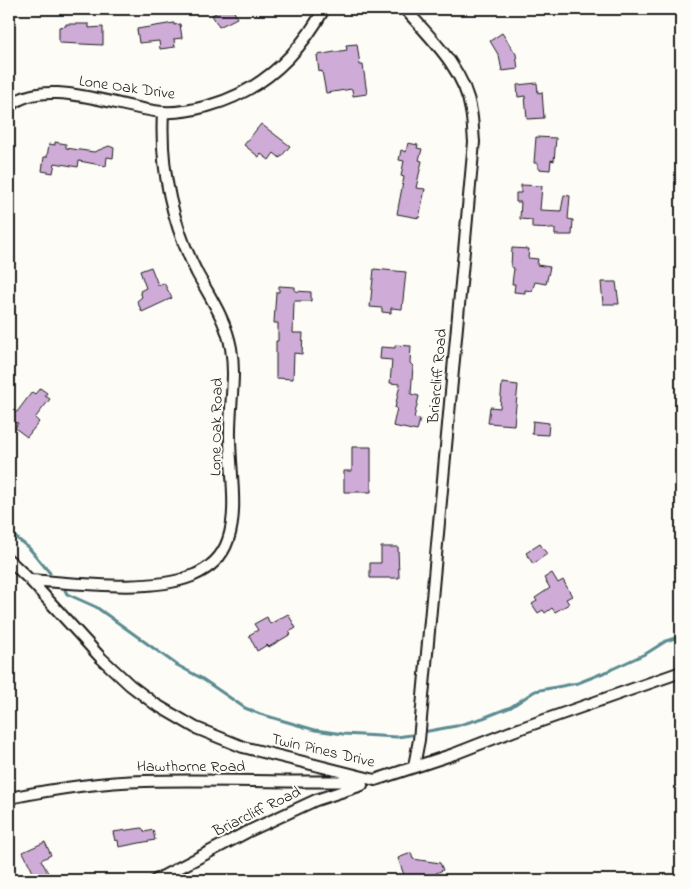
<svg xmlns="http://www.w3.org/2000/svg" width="690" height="889" font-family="'Indie Flower',sans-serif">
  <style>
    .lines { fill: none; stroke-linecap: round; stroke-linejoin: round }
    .stream { stroke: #5a8b90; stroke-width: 3 }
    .building { fill: #ceacd7; stroke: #1c1c1c }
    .street-casing { stroke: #1c1c1c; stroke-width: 14 }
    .street { stroke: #fdfcf7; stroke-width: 10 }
    .labels { text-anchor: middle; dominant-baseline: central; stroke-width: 4; stroke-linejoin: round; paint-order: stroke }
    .street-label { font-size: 16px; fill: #1c1c1c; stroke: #fdfcf7 }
  </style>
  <rect width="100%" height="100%" fill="#fdfcf7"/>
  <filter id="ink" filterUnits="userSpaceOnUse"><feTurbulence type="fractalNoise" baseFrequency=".02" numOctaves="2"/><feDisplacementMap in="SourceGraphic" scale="10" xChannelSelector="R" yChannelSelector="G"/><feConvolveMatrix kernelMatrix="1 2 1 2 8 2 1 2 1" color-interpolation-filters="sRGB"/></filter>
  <g filter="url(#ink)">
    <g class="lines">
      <!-- stream -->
      <path class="stream" d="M9,532L29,548L50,573
        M65,590L67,594L96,607L177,665L201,678L245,708L260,714L315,730L343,734L397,737L411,735
        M423,732L456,726L483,718L511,707L535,691L578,683L608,671L647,653L666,641L681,636"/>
    </g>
    <!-- building -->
    <path class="building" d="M214,9H233L237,18L219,27L212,15L216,13Z
      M174,23V25L180,24L182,38L174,39L175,47L160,49L159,41L139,43L137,29Z
      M66,24H89V28L103,27V45L59,43V27L66,26Z
      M502,33L516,54L518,69L502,71L499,56L490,41Z
      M357,44L360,65H363L367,94L353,96L352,89L326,93L322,71L319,72L317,55L347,50L346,45Z
      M537,83L538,93L542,92L544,118L527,119L525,96L518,97L517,85Z
      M261,124L290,146L280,158L274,153L269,160L261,154L259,157L244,145Z
      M536,137L556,138L554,161L551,160L550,170L538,169V163H534Z
      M55,142L66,144V148L94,152L109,146L114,148L113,158L107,157L106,166L79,161L78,167L55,163L53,173L42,171L44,157H47L49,144L55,145Z
      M408,143L418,145L417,148L422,149L419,160L422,161L416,188L425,189L419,218L397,214L404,177L401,176L404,161L399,160L401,150L406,152Z
      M521,185L542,186L540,210L561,211L564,195L570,196L568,219L573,220L572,235H555V229L532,228V220L520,219L521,202H516V193H521Z
      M512,248L529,249L528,258L538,259L537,265L550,267L546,284L535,282L532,291L525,290V293L514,292L515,284H512L514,268L511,267Z
      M151,267L158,285L164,283L172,298L142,312L137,301L142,297L140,291L146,288L140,271Z
      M374,269L406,272L402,309L391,308V313L382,312V308L370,307Z
      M601,282H616L619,304H603Z
      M279,286L295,287V291L311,292V301H294L293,333H303L302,354L294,353L293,379L276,378V341H278V323H274L276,292H279Z
      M395,345L411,346L410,363L413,366L411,394L419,396L414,418L420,419L417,431L393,426L397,408H395L400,384L390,383L392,360L380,359L381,347L395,348Z
      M502,383L518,385L514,425L488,423L490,407L500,408Z
      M40,388L47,393L45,396L50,399L35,418L39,422L27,437L15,428L18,423L9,422V411L17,412L32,392L35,394Z
      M533,421L549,423L548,435L532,434Z
      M352,447H371V492H344V471H352Z
      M540,544L547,554L533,564L526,553Z
      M381,547H398L399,578H370V563H381Z
      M552,573L558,583L563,580L572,596L566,599L569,604L555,612L552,608L545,613L543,610L538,613L532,604L537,601L535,598L550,588L544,578Z
      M288,614L296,628L289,632L291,634L269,647L267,645L257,651L249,635L258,630L254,624L267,617L270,624Z
      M142,828L145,832L153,830L155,840L119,847L118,840L115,841L113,832Z
      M45,842L51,855L41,860L52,880H37L23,852Z
      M411,853L413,859L440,863L443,870L436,873L437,876L427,880H408L409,876L404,875L398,858Z"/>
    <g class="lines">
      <!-- street casing -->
      <g class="street-casing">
        <path id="street" d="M405,9C431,38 465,70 471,111C473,121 473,132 474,142L419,740L414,766
          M9,107C42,74 121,109 163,112C178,113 193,110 208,106C262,91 298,56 324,9
          M9,560L30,580L101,658L130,685L155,704L196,728L243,747L375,780L454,754L513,731L681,672
          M30,580C76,583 150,593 192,576C209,569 222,558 228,540C239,509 229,465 230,431C230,403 236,376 231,348C226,320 210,297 197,273C172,223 160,167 163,112
          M9,798C53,789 99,782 145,781C217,779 289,783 362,781
          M156,880L247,832L316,800L362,785"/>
      </g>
      <!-- street -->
      <use href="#street" class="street"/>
    </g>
  </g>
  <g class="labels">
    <!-- street labels -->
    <g class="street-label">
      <text transform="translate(127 88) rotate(8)">Lone Oak Drive</text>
      <text transform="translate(438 376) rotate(-85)">Briarcliff Road</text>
      <text transform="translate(217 427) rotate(-89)">Lone Oak Road</text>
      <text transform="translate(323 751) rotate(13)">Twin Pines Drive</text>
      <text x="191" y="767">Hawthorne Road</text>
      <text transform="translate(257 812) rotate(-26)">Briarcliff Road</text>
    </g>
  </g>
  <!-- margin -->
  <rect width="690" height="889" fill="none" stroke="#fdfcf7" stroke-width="30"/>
  <rect x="15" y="15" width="660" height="859" fill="none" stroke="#1c1c1c" stroke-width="2" filter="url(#ink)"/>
</svg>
